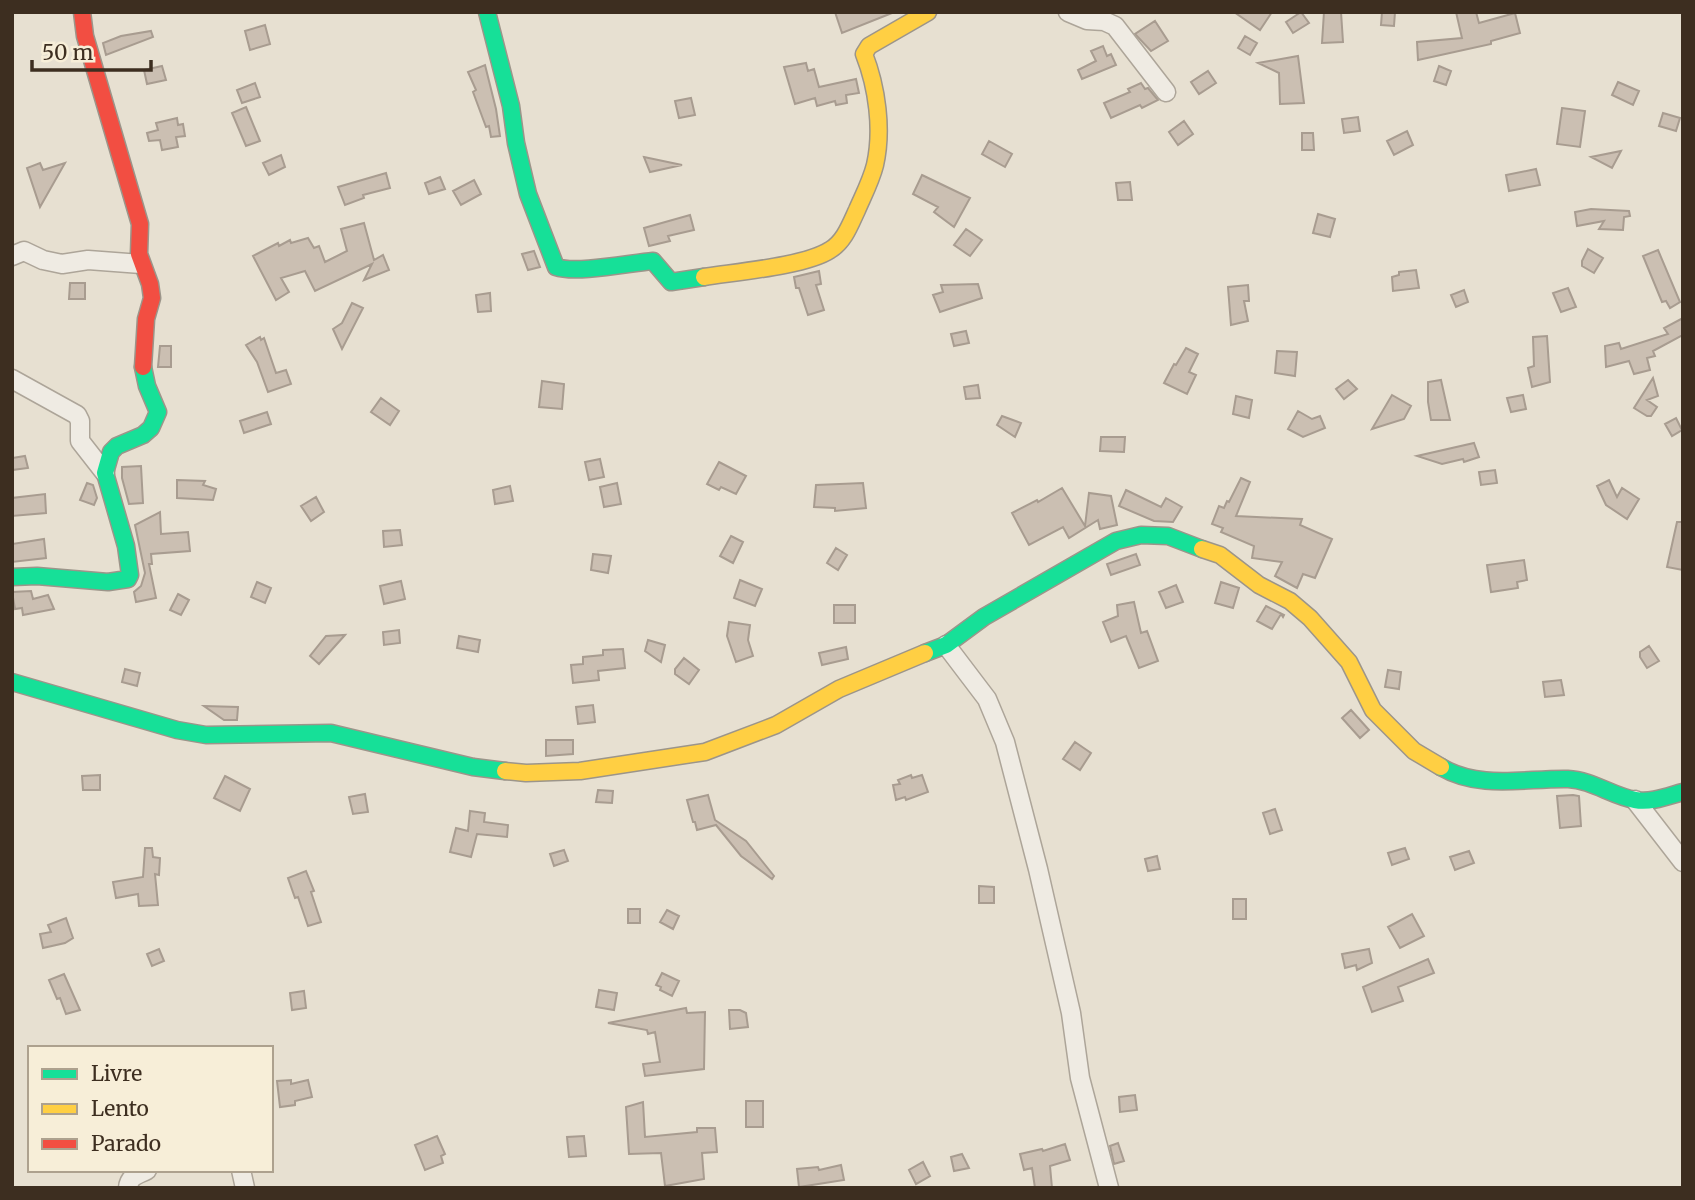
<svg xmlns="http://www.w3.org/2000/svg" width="1695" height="1200" font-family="Merriweather,serif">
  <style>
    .building { fill: #cbbfb2; stroke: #a89c90; stroke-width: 2 }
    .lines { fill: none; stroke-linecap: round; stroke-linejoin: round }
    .street-casing { stroke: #ada599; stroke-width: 21 }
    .fast-casing { stroke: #9c958a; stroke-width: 19 }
    .slow-casing { stroke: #9c958a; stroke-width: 19 }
    .jam-casing { stroke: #9c958a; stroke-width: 19 }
    .street { stroke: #efebe3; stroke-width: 18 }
    .fast { stroke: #16e098; stroke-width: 16 }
    .slow { stroke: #ffcf43; stroke-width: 16 }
    .jam { stroke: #f24e42; stroke-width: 16 }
  </style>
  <rect width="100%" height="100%" fill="#e7e0d1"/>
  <!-- building -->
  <path class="building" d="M835,12H892V13L842,33Z
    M1234,12H1272L1260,30Z
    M1301,12L1309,23L1293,33L1286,22Z
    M1324,12H1341L1343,42L1322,43Z
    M1382,12H1395L1394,26L1381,25Z
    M1456,12H1476L1479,23L1515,13L1520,33L1491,41V44L1418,60L1417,42L1462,38Z
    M1155,21L1168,41L1151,51L1135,34Z
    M265,25L270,44L250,50L245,31Z
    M151,31L153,37L106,55L103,43L121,36Z
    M1245,36L1257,43L1250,55L1238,48Z
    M1103,46L1107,56L1111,54L1116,65L1082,79L1078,70L1096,61L1091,51Z
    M1298,56L1304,103L1280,104L1279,73L1258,63Z
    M806,63L808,71L814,69L819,87L856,79L859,93L846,95L847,103L836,105L835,101L817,106L815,98L795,104L784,67Z
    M485,65L496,109L500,136L491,137L489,126L486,127L473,92L476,90L468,72Z
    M162,66L166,80L147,84L144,70Z
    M1439,66L1451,71L1446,85L1434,81Z
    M1208,71L1216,83L1199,94L1191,82Z
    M1618,82L1639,91L1633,105L1612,95Z
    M255,83L260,97L242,103L237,90Z
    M1141,83L1145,89L1148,88L1158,100L1142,108L1140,105L1111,118L1104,103L1130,92L1128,89Z
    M691,98L695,115L679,118L675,101Z
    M246,107L260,141L246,146L232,113Z
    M1562,108L1585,111L1580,147L1557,144Z
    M1663,113L1680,118L1676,131L1659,126Z
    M1358,117L1360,131L1344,133L1342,119Z
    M177,118L178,125L183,124L185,136L176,137L178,147L162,150L160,140L149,141L147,133L158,130L156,123Z
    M1184,121L1193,134L1178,145L1169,132Z
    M1407,131L1413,145L1394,155L1387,141Z
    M1302,133H1313L1314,150H1302Z
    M989,141L1012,154L1005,167L982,154Z
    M1621,151L1612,168L1591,157Z
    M281,155L285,167L269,175L263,163Z
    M644,157L682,165L650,172Z
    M40,163L43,170L65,163L40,207L27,168Z
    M1536,169L1540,185L1509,191L1506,175Z
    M386,173L390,188L363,195L364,198L345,205L338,187Z
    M922,175L970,198L954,227L934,212L938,207L913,194Z
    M440,177L445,189L429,194L425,183Z
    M474,180L481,194L461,205L453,191Z
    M1130,182L1132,200H1118L1116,183Z
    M1591,209L1629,211L1630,216L1624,217L1623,230L1599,229L1604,221L1577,226L1575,212Z
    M1318,214L1335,219L1330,237L1313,233Z
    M690,215L694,230L668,236L670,241L649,246L644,228Z
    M364,223L374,260L383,255L389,270L364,280L372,264L315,291L305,271L281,278L289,292L276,300L253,256L278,243L279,246L290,240L291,243L308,238L314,248L319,246L325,262L347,251L341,229Z
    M966,229L982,240L970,256L954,245Z
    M1588,249L1603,258L1594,273L1582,266V261Z
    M1658,250L1680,302L1670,308L1666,301L1662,302L1643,256Z
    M534,251L540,267L528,270L522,254Z
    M1416,270L1419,288L1393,291L1392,277L1399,275V272Z
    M819,271L821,284L816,285L824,310L808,315L799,288H796L794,277Z
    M70,283H85V299H69Z
    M978,284L982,298L940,312L933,295L943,292L941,285Z
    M1248,285L1249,301H1244L1248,321L1231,325L1228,287Z
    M1568,288L1576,307L1561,312L1553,293Z
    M1464,290L1468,302L1456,307L1451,295Z
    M490,293L491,311L478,312L476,295Z
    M352,303L363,308L342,349L333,329L342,323Z
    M1683,318V335L1653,351L1655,356L1647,358L1650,370L1634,374L1629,361L1606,367L1605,346L1619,343L1621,349L1668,334L1664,328Z
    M966,331L969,343L954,346L951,334Z
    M1547,336L1550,382L1532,387L1528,368L1534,366L1533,337Z
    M260,337L261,340L264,338L276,373L286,370L291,384L268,392L257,362L246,345Z
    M160,346H171V367H158Z
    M1186,348L1198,354L1189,372L1196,375L1187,394L1164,383L1174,364L1176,365Z
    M1277,351L1297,352L1295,376L1275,373Z
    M1653,378L1658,396L1647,400L1657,407L1651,416H1647L1634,408Z
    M1348,380L1357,389L1344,399L1336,389Z
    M1441,380L1450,420H1431L1428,402V382Z
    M542,381L564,384L562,409L539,407Z
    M978,385L980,398L966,399L964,387Z
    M1392,395L1411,406L1404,419L1372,429Z
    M1523,395L1526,409L1511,412L1507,398Z
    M1236,396L1252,400L1249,418L1233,414Z
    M381,398L399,411L390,425L371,412Z
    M1298,411L1312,419L1320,416L1325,428L1303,437L1288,429Z
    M267,412L271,424L244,433L240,421Z
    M1002,416L1021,423L1015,437L997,425Z
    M1676,418L1682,430L1672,436L1665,424Z
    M1101,437H1125L1124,452L1100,451Z
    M1474,443L1479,457L1464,462L1463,459L1442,464L1417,456Z
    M25,456L28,468L12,470V458Z
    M600,459L604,477L589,480L585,462Z
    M719,462L746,476L736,494L721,487L719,490L707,484Z
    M141,466L143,503L129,504L122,478V467Z
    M1495,470L1497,483L1481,485L1479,472Z
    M1241,478L1250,482L1236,516L1302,519L1300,525L1332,539L1315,578L1303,574L1297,588L1275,576L1282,562L1252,558L1254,546L1221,532L1223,528L1212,524L1219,506L1224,508L1227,501L1229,502Z
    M177,480L205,481L203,485L216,489L213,500L177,498Z
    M1609,480L1617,497L1622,488L1639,499L1627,519L1606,505L1597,486Z
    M87,483L93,485L97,498L94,505L80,500Z
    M617,483L621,504L604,507L600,487Z
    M863,483L866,508L835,511V508L814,507L816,485Z
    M510,486L513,501L495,504L493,490Z
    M1062,488L1085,526L1089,493L1111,496L1117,525L1100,529L1098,520L1069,538L1063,527L1029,545L1012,513L1037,500L1038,502Z
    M1126,490L1161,507L1166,498L1182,507L1173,522L1154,521L1119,506Z
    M45,494L46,513L12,516V498Z
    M316,497L324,512L311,521L301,506Z
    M160,512L161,534L188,532L190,551L151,554L152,564H149L156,598L136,602L134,592L141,586L145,573L135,525Z
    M1677,522H1683V570L1667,567Z
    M400,530L402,545L384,547L383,531Z
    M731,536L743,542L733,563L720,556Z
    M44,539L46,558L12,562V544Z
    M836,548L847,555L838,570L827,563Z
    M593,554L611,556L608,573L591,570Z
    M1136,554L1140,565L1111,575L1107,564Z
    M1524,560L1527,580L1517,582L1518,588L1491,592L1487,565Z
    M740,580L762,589L755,606L734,598Z
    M401,581L405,599L384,604L380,586Z
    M257,582L271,588L265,603L251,597Z
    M1221,582L1239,588L1233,608L1215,603Z
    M1176,585L1183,602L1166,608L1159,592Z
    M31,591L33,599L48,595L54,609L23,615L22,608L15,609L12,592Z
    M178,594L189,600L181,615L170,610Z
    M1134,602L1141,633L1147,631L1158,661L1139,668L1126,636L1111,642L1103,622L1118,616L1117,605Z
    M834,605H855V623H834Z
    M1266,606L1284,615L1283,617L1281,614L1272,629L1257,621Z
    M729,622L750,625L748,640L753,656L736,662L727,636Z
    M399,630L400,643L384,645L383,632Z
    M345,635L319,664L310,656L326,636Z
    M459,636L480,640L478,652L457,648Z
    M648,640L665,645L661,662L645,651Z
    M1649,646L1659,661L1647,668L1640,657V652Z
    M846,647L848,659L822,665L819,653Z
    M623,649L625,668L598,671L599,680L573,683L571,665L583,664V657L603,655V650Z
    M684,658L699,670L689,684L675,674V669Z
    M125,669L140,673L137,686L122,682Z
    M1388,670L1401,672L1399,689L1385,687Z
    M1561,680L1564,695L1545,697L1543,682Z
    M593,705L595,722L578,724L576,707Z
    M204,706L238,707L237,720H224Z
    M1351,710L1369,730L1360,738L1342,718Z
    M546,740H573V754L546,756Z
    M1075,742L1091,753L1080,770L1063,759Z
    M100,775V790H83L82,776Z
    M911,775L912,778L922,775L928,792L906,800L905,797L896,800L893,785L900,784L898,780Z
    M225,776L250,789L240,811L214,798Z
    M598,790L613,791L612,803L596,802Z
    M365,794L368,812L353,814L349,797Z
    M708,795L715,820L746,841L774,876L772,879L741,856L716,825L697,830L695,822H693L687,800Z
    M1573,795L1579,796L1581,826L1560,828L1557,796Z
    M1275,809L1282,830L1270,834L1263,813Z
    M470,811L485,813L484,822L508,825L507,837L477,834L471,857L450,852L456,828L468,831Z
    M145,848H152L153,857L160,858L159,875L155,874L158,905L139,906L138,894L116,898L113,882L143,877Z
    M1405,848L1409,859L1392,865L1388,853Z
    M564,850L568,861L554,866L550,854Z
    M1469,851L1474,863L1455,870L1450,857Z
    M1157,856L1160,869L1148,871L1145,859Z
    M306,871L314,891L311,892L321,922L308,926L298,897L295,898L288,878Z
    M979,886L994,887V903H979Z
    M1233,899H1246V919H1233Z
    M628,909H640V923H628Z
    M667,910L679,916L673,929L660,922Z
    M1412,914L1424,936L1400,948L1388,927Z
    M66,918L73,938L65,943L43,948L40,934L51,932L48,925Z
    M159,949L164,961L152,966L147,954Z
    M1369,949L1372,963L1357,970L1356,965L1345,968L1342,954Z
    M1428,959L1434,973L1398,987L1403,1001L1372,1012L1363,987Z
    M662,973L679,981L672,996L660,990L661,987L656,985Z
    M64,974L80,1010L66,1014L60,998L57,999L49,980Z
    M599,990L617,993L614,1010L596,1007Z
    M304,991L306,1008L292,1010L290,993Z
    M686,1008L687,1013L705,1012L704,1069L645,1076L643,1064L660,1062L655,1032L648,1034L647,1030L608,1023Z
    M729,1010H740L746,1013L748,1027L730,1029Z
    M291,1080V1084L308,1080L312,1097L295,1101V1105L280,1107L277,1081Z
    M1135,1095L1137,1110L1120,1112L1119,1097Z
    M746,1101H763V1127H746Z
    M643,1102L645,1137L697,1132V1128H715L717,1152L702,1153L704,1179L665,1186L661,1153L629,1154L626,1107Z
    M437,1136L445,1154L441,1156L443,1163L425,1170L415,1145Z
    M584,1136L586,1156L569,1157L567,1137Z
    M1118,1143L1124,1161L1114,1164L1110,1146Z
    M1065,1144L1070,1160L1050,1166L1052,1188H1035L1032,1168L1024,1170L1020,1154L1042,1149L1043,1151Z
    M962,1154L969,1168L954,1171L951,1157Z
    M923,1162L930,1176L916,1184L909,1170Z
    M841,1165L844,1180L799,1187L797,1169L818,1167L819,1170Z"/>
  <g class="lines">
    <!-- street casing -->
    <g class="street-casing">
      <path id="street" d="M1068,12L1087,20L1104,21L1115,26L1166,92
        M12,256L24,251L43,260L62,264L88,260L141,264
        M12,379L77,415L80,421V441L105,473
        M946,645L987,699L1005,742L1038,869L1071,1013L1080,1078L1109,1188
        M1635,800L1683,862
        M241,1170L245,1188
        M128,1188C129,1176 137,1175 147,1170"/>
    </g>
    <!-- fast casing -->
    <g class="fast-casing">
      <path id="fast" d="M487,12L511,106L516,143L528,194L556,267C576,274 630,263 653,261L671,282L704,277
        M12,577L37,576L108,582L128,579L130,575L126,546L105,473L111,452L117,446L143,435L151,428L158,412L147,386L143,367
        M925,653L946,645L984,617L1116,541L1141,535L1168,536L1202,549
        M12,682L177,730L206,735L331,733L473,767L505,771
        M1441,767C1480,790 1525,778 1568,779C1592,780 1612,796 1635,800C1651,803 1668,796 1683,792"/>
    </g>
    <!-- slow casing -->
    <g class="slow-casing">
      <path id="slow" d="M704,277C735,272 806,266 830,250C844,242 850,225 857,210C863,196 871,181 875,165C883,130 877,87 864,54L869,46L928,12
        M1202,549L1220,555L1259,585L1290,601L1310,618L1349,662L1373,710L1414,751L1441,767
        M505,771L526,773L580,771L705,752L776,725L839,689L925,653"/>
    </g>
    <!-- jam casing -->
    <g class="jam-casing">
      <path id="jam" d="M82,12L85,36L140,224L139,254L150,284L152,298L146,319L143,367"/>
    </g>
    <!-- street -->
    <use href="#street" class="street"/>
    <!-- fast -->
    <use href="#fast" class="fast"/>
    <!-- slow -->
    <use href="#slow" class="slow"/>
    <!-- jam -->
    <use href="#jam" class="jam"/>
  </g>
  <!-- border -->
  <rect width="1695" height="1200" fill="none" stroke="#3d2e20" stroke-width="28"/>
  <!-- legend -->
  <rect x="28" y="1046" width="245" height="126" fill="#f7eed8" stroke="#ada18e" stroke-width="2"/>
  <rect x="42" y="1069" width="35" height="10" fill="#16e098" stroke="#ada18e" stroke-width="2"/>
  <text x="91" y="1081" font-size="21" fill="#3d2e20">Livre</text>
  <rect x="42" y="1104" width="35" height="10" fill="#ffcf43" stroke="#ada18e" stroke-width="2"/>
  <text x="91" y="1116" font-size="21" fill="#3d2e20">Lento</text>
  <rect x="42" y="1139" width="35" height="10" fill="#f24e42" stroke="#ada18e" stroke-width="2"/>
  <text x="91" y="1151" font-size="21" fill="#3d2e20">Parado</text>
  <!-- scale -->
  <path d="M32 60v10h119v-10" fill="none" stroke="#3d2e20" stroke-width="3.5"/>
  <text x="42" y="60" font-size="21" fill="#3d2e20" stroke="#f7eed8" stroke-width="5" paint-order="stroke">50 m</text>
</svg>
